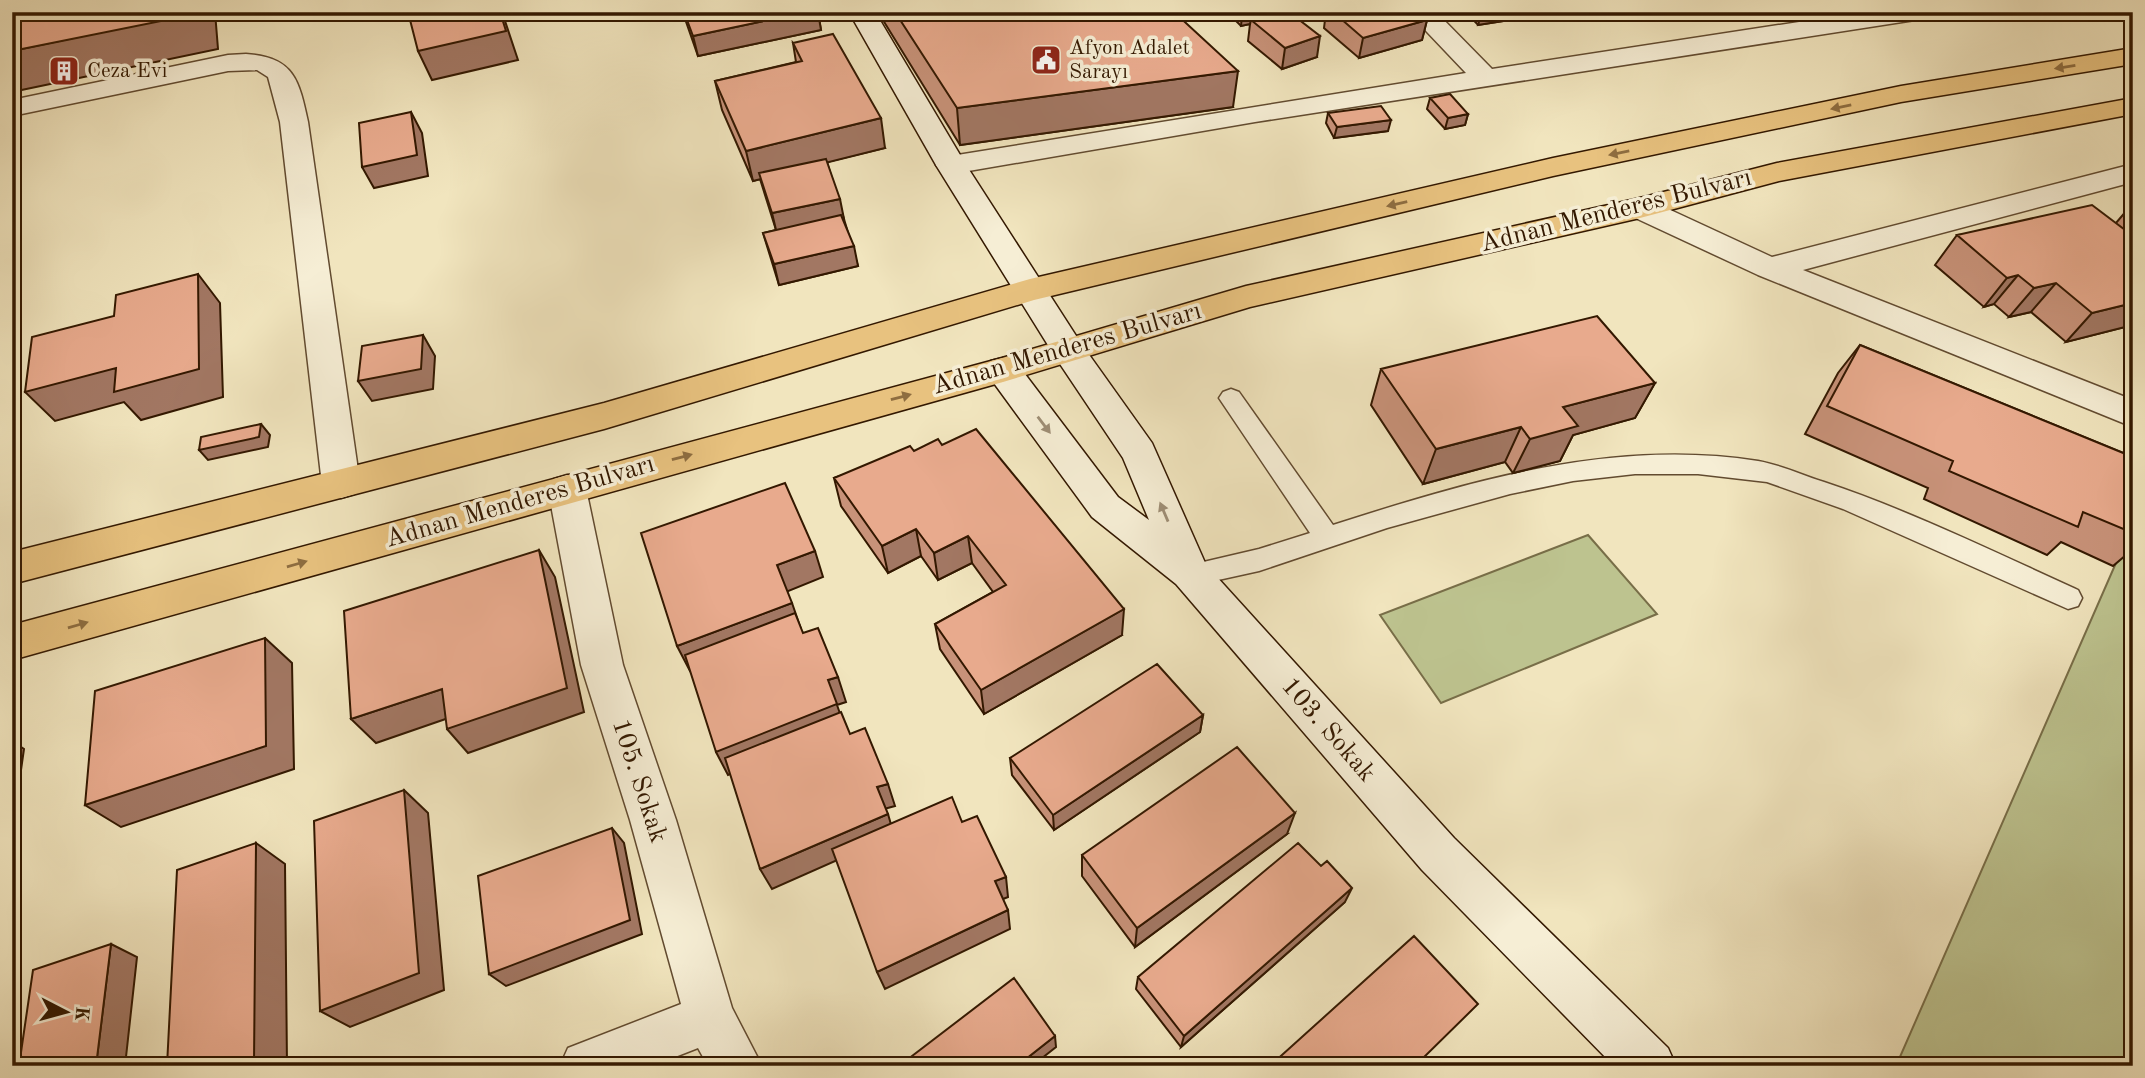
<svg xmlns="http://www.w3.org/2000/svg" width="2145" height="1078" font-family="'Old Standard TT',serif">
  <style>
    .green { fill: #bdc38f; stroke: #786e48; stroke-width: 2 }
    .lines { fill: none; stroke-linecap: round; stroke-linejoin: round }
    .lane-casing { stroke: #624b30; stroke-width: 3 }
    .street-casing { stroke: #624b30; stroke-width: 3 }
    .secondary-casing { stroke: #331800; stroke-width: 3 }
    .primary-casing { stroke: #331800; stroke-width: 3 }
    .lane { fill: #f6eed5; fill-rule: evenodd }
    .street { fill: #f6eed5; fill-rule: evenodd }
    .secondary { fill: #f6eed5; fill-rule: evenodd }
    .primary { fill: #e8c27f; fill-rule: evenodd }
    .wall { fill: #c89279; stroke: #331800; stroke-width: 2 }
    .shaded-wall { fill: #a27763; stroke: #331800; stroke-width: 2 }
    .building { fill: #e8aa8d; stroke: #331800; stroke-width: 2 }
    .oneway { fill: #8e6d40 }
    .oneway2 { fill: #9e8e75 }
    .labels { text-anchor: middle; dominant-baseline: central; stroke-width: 7; stroke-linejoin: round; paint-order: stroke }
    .far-poi-label { font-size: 21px; fill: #331800; stroke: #f6eed5; text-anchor: start }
    .street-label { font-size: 26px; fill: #331800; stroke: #f6eed5 }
  </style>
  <rect width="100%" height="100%" fill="#f1e5be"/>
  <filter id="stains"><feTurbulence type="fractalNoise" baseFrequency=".00286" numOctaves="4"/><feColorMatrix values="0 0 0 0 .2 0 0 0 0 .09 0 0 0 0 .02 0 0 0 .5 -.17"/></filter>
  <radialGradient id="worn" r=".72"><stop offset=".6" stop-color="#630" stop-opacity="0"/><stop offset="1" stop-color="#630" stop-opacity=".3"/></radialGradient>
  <!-- green -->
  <path class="green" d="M2133,524V1066H1896Z
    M1588,535L1657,614L1441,703L1380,615Z"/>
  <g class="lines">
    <!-- lane casing -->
    <g class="lane-casing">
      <path id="lane" d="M1231,389L1239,392L1333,525C1470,481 1613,438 1758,461C1781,465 1802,475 1824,482C1911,511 1994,552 2078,590L2082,598L2078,606L2068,609L1843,509L1767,482L1698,474H1635L1573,481L1510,494L1387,528L1259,571L1191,586L1182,583L1178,575L1182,567L1259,549L1310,533L1219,398L1223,392Z"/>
    </g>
    <!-- street casing -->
    <g class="street-casing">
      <path id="street" d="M1408,12H1436L1492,69L1864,12H1928L1924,17L1915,20L1255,122L951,174L941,171L936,165L941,159L951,156L1466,73Z
        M246,54C294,57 299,80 308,122L360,484L354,494L341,498L328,494L322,484L280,122L268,77L257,70L228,71L12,116V100L228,55Z
        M2133,164V182L1803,270L2133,400V427L1758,275L1629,215L1625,208L1629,201L1640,198L1651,201L1772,257Z
        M567,475L580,479L586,489L623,665L676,820L732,1008L762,1066H708L698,1048L652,1066H560L568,1048L681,1004L630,820L581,665L548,489L554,479Z"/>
    </g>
    <!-- secondary casing -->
    <g class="secondary-casing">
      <path id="secondary" d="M849,12H875L966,165L1080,342L1152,443L1206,565L1454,838L1668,1048L1676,1066H1614L1422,870L1176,584L1092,517L991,379L986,370L991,361L1003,358L1015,361L1118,497L1149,520L1123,458L1056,358L936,165Z"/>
    </g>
    <!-- primary casing -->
    <g class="primary-casing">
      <path id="primary" d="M2133,48V64L1901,102L1553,176L1034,300L604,429L12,584V552L604,403L1030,279L1553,158L1901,86Z
        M2133,98V114L1779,181L1640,218L1250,307L1003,382L12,660V625L1002,358L1246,286L1640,198L1777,163Z"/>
    </g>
    <!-- lane -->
    <use href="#lane" class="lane"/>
    <!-- street -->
    <use href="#street" class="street"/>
    <!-- secondary -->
    <use href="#secondary" class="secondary"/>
    <!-- primary -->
    <use href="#primary" class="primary"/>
  </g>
  <!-- wall -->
  <path class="wall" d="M680,12H818L821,30L698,56L684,16L682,17Z
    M878,12H1174L1233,107L960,145Z
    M1227,12H1289L1317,57L1282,69L1248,41L1250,24L1241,26Z
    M1326,12H1418L1427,20L1422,40L1359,58L1324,28Z
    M1466,12H1542L1541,15L1478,25Z
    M793,43L885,148L827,162L858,266L779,285L763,233L776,230L760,179L753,181L722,110L715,81L796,62Z
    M1430,98L1468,114L1465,125L1445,129L1427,109Z
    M1328,113L1388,131L1334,138L1326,123Z
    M2133,203V325L2066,342L2031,312L2009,317L1994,304L1984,307L1935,265L1957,235L2116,223Z
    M1860,345L2133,457V549L2113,566L2061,542L2047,555L1924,499L1928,488L1805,434L1838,373Z
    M1381,369L1655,383L1635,418L1573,435L1560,461L1513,473L1505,462L1423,484L1371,405Z
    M914,451L1122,635L984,714L940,649L935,624L993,592L972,563L938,580L921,556L888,573L841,506L834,478Z
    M1203,715L1200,732L1054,830L1012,775L1010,758Z
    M1287,834L1135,947L1082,876V855Z
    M1345,902L1181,1047L1136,989L1138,977Z"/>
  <!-- shaded-wall -->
  <path class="shaded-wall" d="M196,12H215L218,49L12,92V51Z
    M500,12H502L518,60L432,80L418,51Z
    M806,12H818L821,30L698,56L693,36Z
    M1255,12H1275L1251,20L1250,24L1241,26L1242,16Z
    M1482,12H1542L1541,15L1478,25Z
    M1427,20L1422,40L1359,58L1363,38Z
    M1320,36L1317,57L1282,69L1285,48Z
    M1238,71L1233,107L960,145L957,108Z
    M411,112L422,133L428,176L374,188L362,167Z
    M1468,114L1465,125L1445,129L1448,118Z
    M881,118L885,148L753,181L746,151Z
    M1391,120L1388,131L1334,138L1337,127Z
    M840,199L844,219L777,234L772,213Z
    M854,246L858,266L779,285L774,264Z
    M198,274L220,303L223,397L141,420L124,402L55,421L25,392Z
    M2018,275L1994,304L1984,307L2007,278Z
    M2056,283L2031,312L2009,317L2034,288Z
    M2133,303V325L2066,342L2092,313Z
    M423,335L435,356L433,389L372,401L358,381Z
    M1655,383L1635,418L1573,435L1560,461L1513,473L1530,439L1563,407Z
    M261,424L270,435L268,447L208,460L199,450Z
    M1521,427L1505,462L1423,484L1436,449Z
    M916,529L921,556L888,573L882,546Z
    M968,536L972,563L938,580L934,553Z
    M539,550L555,577L584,712L468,753L447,729Z
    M815,551L823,577L786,592L777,565Z
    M792,603L801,629L690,671L677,646Z
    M1124,609L1122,635L984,714L981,690Z
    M265,638L292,663L294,769L121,827L85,805Z
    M838,677L846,702L837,705L845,728L728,775L716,752L828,680Z
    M442,689L463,713L376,743L351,719Z
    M1203,715L1200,732L1054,830L1053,815Z
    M12,741L24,749L12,833Z
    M888,784L895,806L884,809L877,787Z
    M404,790L428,813L444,990L350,1027L320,1011Z
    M1295,813L1287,834L1135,947L1137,928Z
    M888,814L894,835L772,889L760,869Z
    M612,828L624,843L642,934L506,986L489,974Z
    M256,843L285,864L287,1066H245Z
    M1006,877L1008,897L998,901L995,881Z
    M1352,888L1345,902L1181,1047L1184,1036Z
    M1008,910L1010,929L885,989L877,972Z
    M111,944L137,957L125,1066H96Z
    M1055,1036L1056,1047L1032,1066H1017Z"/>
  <!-- building -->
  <path class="building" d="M12,12H196V14L12,51Z
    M408,12H500L506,31L418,51Z
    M684,12H806L693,36Z
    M895,12H1174L1238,71L957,108Z
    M1239,12H1255L1242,16Z
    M1276,12H1289L1320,36L1285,48L1251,20Z
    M1333,12H1418L1427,20L1363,38Z
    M833,34L881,118L746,151L715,81L802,61L793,43Z
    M1450,94L1468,114L1448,118L1430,98Z
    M1381,106L1391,120L1337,127L1328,113Z
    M411,112L417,155L362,167L359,123Z
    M826,159L840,199L772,213L759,173Z
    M2092,205L2133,236V303L2092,313L2056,283L2034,288L2018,275L2007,278L1957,235Z
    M841,215L854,246L774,264L763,233Z
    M198,274L199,369L114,392L116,368L25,392L32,337L114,316L116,295Z
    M1597,316L1655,383L1563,407L1578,426L1530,439L1521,427L1436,449L1381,369Z
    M423,335L421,369L358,381L362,346Z
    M1860,345L2133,457V533L2083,512L2078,527L1949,471L1953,461L1827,406Z
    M261,424L259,437L199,450L201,437Z
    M976,429L1124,609L981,690L935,624L1006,585L968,536L934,553L916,529L882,546L834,478L910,446L914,451L938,439L942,445Z
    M785,483L815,551L777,565L792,603L677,646L641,533Z
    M539,550L567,688L447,729L442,689L351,719L344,611Z
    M795,613L803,633L818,628L838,677L828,680L837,704L716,752L685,655Z
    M265,638L266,746L85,805L95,691Z
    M1157,664L1203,715L1053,815L1010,758Z
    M841,712L850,734L865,728L888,784L877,787L888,814L760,869L725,758Z
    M1237,747L1295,813L1137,928L1082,855Z
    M404,790L419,973L320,1011L314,821Z
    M952,797L962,822L977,816L1006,877L995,881L1008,910L877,972L832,849Z
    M612,828L630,920L489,974L478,876Z
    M256,843L254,1062L245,1066H167L177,870Z
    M1298,843L1321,866L1327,861L1352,888L1184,1036L1138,977Z
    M1414,936L1478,1004L1415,1066H1273L1272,1064Z
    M111,944L96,1066H19L33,970Z
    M1014,978L1055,1036L1017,1066H899Z"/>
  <!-- one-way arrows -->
  <defs><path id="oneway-solid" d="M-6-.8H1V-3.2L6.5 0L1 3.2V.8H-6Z" transform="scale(1.75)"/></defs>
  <g class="oneway">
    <use href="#oneway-solid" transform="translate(2065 67) rotate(171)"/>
    <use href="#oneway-solid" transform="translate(1841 107) rotate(168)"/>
    <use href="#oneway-solid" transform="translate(1619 153) rotate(168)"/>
    <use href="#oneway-solid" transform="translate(1397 204) rotate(167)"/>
    <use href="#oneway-solid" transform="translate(901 397) rotate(-15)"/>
    <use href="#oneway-solid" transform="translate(682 457) rotate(-15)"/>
    <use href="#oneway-solid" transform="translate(297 564) rotate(-16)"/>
    <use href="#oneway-solid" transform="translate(78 625) rotate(-16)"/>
  </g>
  <g class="oneway2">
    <use href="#oneway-solid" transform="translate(1044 425) rotate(53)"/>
    <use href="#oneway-solid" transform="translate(1164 512) rotate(-113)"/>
  </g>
  <!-- icons -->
  <defs>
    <g id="civic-square" transform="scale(1.575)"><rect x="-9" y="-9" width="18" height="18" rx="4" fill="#8f2418" stroke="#f6eed5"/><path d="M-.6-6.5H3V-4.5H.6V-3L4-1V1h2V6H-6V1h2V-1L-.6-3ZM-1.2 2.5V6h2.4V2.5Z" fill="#fff"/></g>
    <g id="building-square" transform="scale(1.575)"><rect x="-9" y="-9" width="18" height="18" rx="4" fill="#8f2418" stroke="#f6eed5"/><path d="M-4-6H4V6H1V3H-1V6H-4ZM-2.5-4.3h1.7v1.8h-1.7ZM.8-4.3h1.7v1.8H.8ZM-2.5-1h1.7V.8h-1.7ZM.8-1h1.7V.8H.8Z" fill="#fff"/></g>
  </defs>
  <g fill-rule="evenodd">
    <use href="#civic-square" x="1046" y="60"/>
    <use href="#building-square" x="64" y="71"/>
  </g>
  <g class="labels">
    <!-- far-poi labels -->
    <g class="far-poi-label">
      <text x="1069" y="48">Afyon Adalet<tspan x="1069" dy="24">Sarayı</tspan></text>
      <text x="87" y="71">Ceza Evi</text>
    </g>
    <!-- street labels -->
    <g class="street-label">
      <text transform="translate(1616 211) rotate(-14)">Adnan Menderes Bulvarı</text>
      <text transform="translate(1067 349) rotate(-16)">Adnan Menderes Bulvarı</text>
      <text transform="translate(520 502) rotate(-16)">Adnan Menderes Bulvarı</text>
      <text transform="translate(1328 730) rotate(49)">103. Sokak</text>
      <text transform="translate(639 781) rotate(72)">105. Sokak</text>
    </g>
  </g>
  <!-- margin -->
  <rect width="2145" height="1078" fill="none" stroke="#f1e5be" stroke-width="42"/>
  <rect x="14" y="14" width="2117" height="1050" fill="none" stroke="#331800" stroke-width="3.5"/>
  <rect x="21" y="21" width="2103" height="1036" fill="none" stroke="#331800" stroke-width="2"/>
  <!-- north arrow -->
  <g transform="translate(66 1012) rotate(96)" stroke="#f6eed5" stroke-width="5" paint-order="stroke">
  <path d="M0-5L12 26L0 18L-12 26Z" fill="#331800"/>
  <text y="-10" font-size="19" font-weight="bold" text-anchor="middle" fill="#331800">K</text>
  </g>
  <rect width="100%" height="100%" filter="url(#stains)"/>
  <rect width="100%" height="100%" fill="url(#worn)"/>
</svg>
